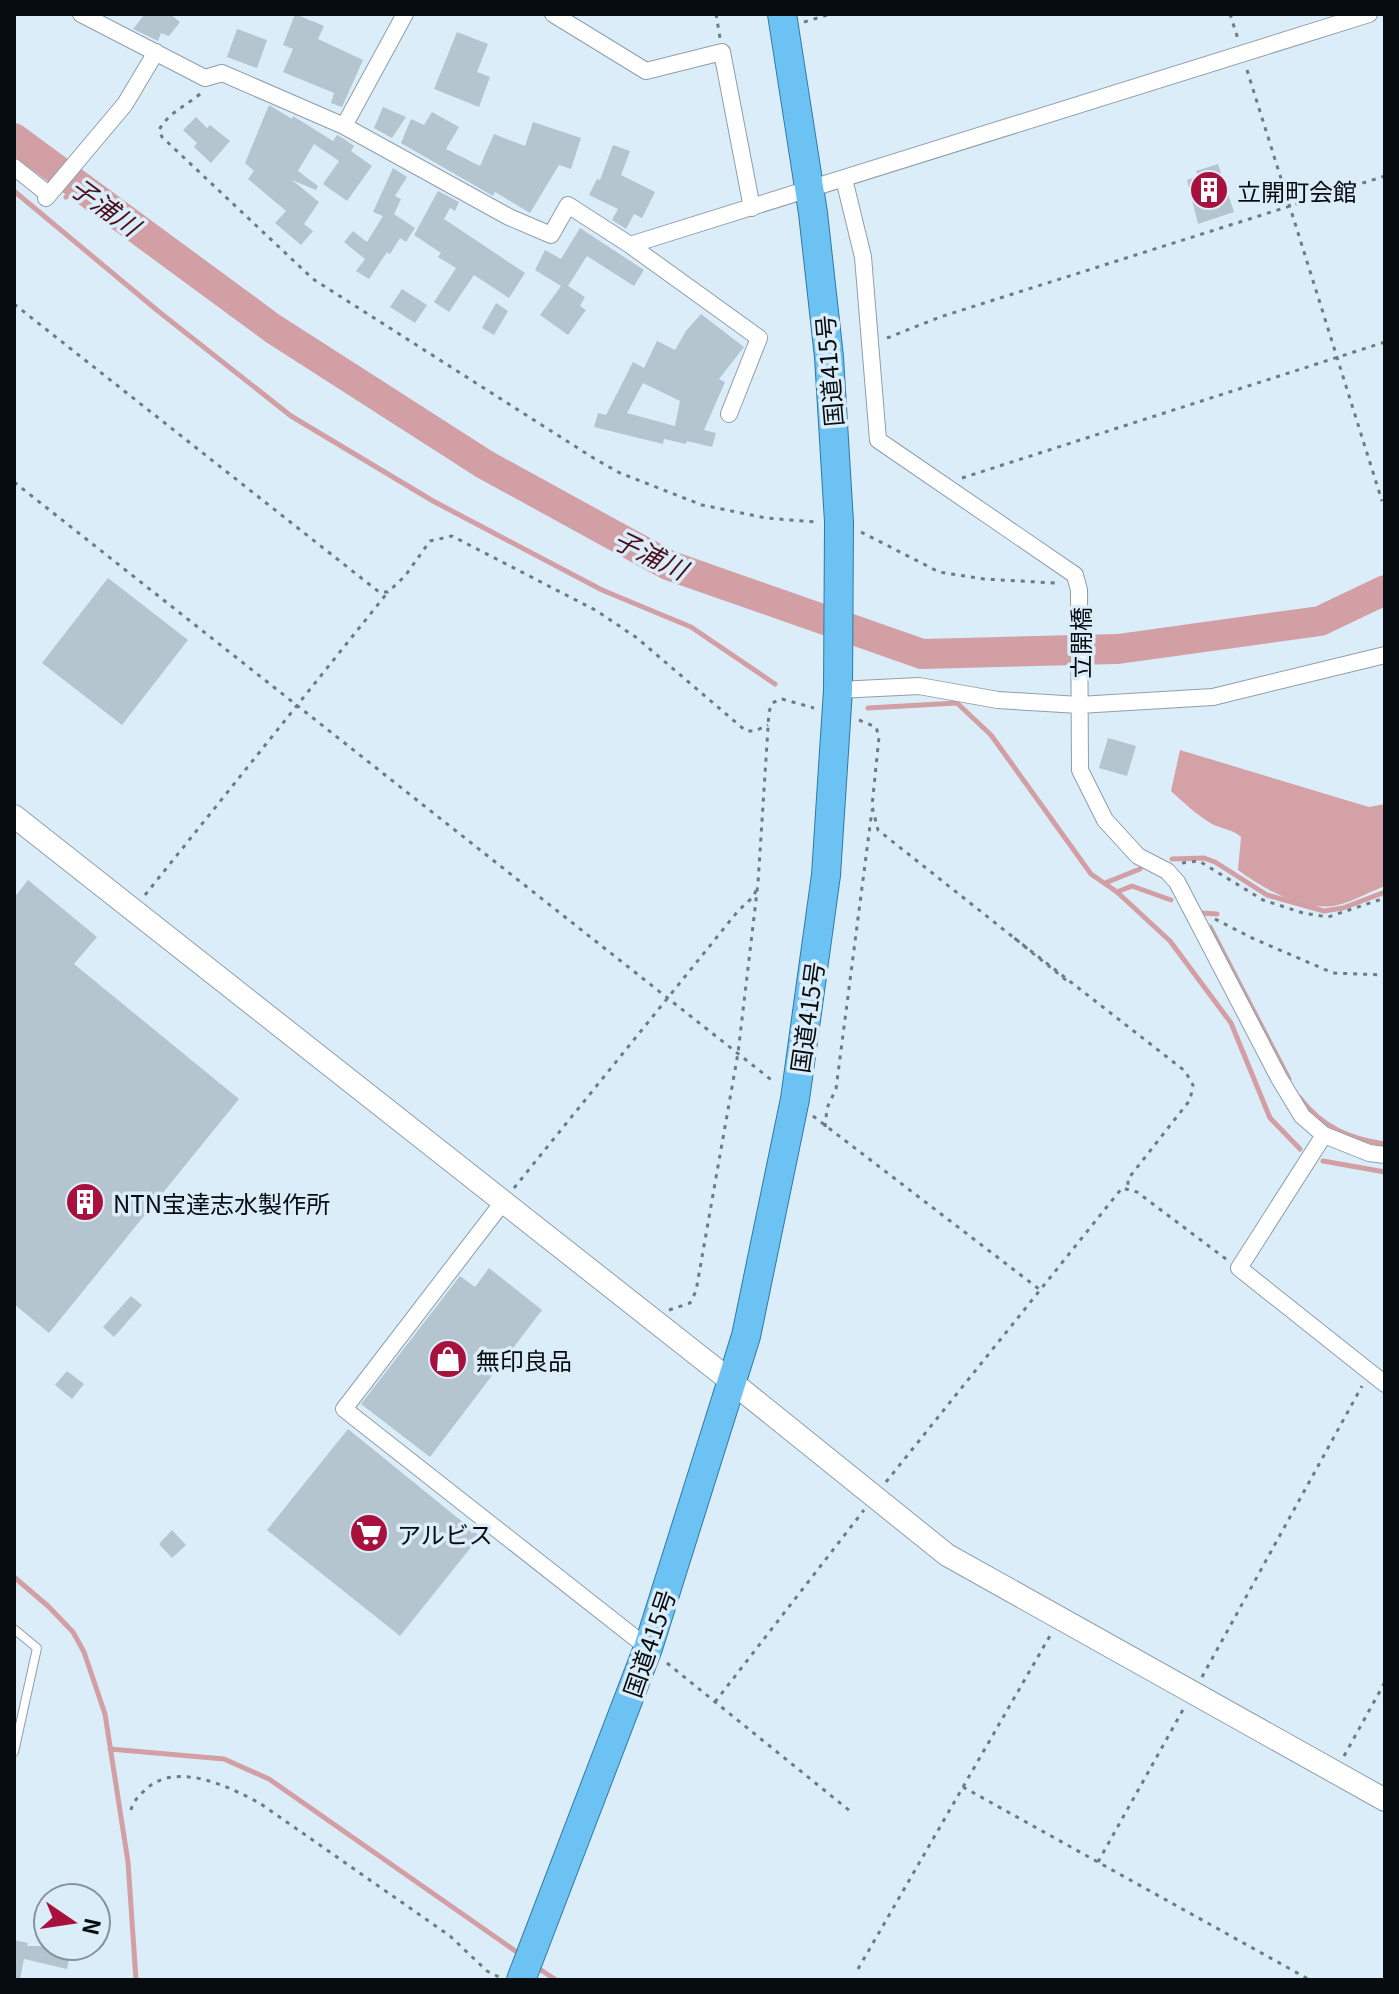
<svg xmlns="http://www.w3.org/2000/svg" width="1399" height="1994" font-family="Georgia,'Noto Sans JP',serif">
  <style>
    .forest { fill: #d4a2a6 }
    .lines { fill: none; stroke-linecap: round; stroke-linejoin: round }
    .stream { stroke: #d2a0a4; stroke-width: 5 }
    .river { stroke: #d2a0a4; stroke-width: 30 }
    .building { fill: #b4c5d0; fill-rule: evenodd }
    .service-casing { stroke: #8e9fa9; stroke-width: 10 }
    .minor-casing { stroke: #8e9fa9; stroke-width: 18 }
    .tertiary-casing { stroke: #8e9fa9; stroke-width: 24 }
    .trunk-casing { stroke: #3179a2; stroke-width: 30 }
    .path { stroke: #6f7b83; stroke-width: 3; stroke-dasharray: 4 6; stroke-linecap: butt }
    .service { stroke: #fff; stroke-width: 8 }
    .minor { stroke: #fff; stroke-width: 16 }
    .tertiary { stroke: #fff; stroke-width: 22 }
    .trunk { stroke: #6cc3f3; stroke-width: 28 }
    .labels { text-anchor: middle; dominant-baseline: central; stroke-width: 7; stroke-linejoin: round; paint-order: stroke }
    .poi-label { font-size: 24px; fill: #070c10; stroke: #dbedf9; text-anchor: start }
    .street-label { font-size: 24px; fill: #070c10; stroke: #dbedf9 }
    .water-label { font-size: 26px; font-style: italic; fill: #4b0f1c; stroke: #dbedf9 }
  </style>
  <rect width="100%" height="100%" fill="#dbedf9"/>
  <!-- forest -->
  <path class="forest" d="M1180,750L1369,807L1385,804V886C1369,892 1354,901 1338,905C1303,913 1265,889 1238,870L1241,837C1232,829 1222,829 1212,824C1197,815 1184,803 1171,791Z"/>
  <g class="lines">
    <!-- stream -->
    <path class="stream" d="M14,191L158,311L291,416L433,501L602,590L691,627L775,684
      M66,197L81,187
      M868,708L957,703L991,735L1091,874L1117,892L1170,941L1231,1023L1270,1118L1300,1149
      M1172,859L1204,858L1215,862L1267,895L1324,911L1343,908L1385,892
      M1105,883L1140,869
      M1117,892L1132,886L1171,900
      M1201,913L1217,914
      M1210,927L1289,1079
      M1300,1098C1322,1127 1349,1139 1385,1144
      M1323,1161L1385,1172
      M14,1577L48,1606L73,1632L84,1652L105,1714L128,1862L136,1980
      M110,1749L224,1759L269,1779L521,1955
      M535,1966L556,1980"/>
    <!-- river -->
    <path class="river" d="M14,138L272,328L484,464L668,565L922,654L1118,649L1320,621L1385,590"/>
  </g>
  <!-- building -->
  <path class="building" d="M145,14H170L180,22L169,36L161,33L158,41L133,29Z
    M295,14L324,26L318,39L363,60L342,107L331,103L334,93L283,72L293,49L283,45Z
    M237,29L267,40L257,68L227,57Z
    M457,32L488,44L477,72L490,77L479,107L434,89Z
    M269,105L292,119L293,116L333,141L337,135L344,139L354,146L351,151L372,166L347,201L323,184L339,161L314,144L298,171L318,186L316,190L292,180L319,202L304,224L313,231L301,245L275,223L286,211L248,179L254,171L245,163Z
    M383,107L406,117L392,138L374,128Z
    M432,112L459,127L446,149L480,166L494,134L525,146L533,122L581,138L571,169L559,165L530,213L495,192L493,196L401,143L411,119L424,125Z
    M196,117L207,128L210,125L230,141L211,163L194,147L197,143L183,130Z
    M613,145L630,151L621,175L655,192L642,218L634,214L626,229L612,220L618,209L589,195L597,179L600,180Z
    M1218,164L1234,212L1198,224L1187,180L1198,176L1196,171Z
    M393,168L407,177L395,196L401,199L394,214L415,228L406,242L400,238L390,254L387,252L369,279L356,271L365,259L344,242L353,231L367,242L383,216L373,212Z
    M438,191L459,202L455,211L450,208L444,219L525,273L509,298L474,275L449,312L434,302L456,268L438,257L441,253L414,235Z
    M580,228L644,270L634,286L587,256L568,286L585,297L580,306L586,310L568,335L540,315L561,286L535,270L545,250L561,259Z
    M402,289L427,305L415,323L390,307Z
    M496,303L508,311L494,335L482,328Z
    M701,314L744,347L719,379L725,382L704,430L716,433L712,447L687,441L686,444L664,439L663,444L594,427L598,413L606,415L633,362L644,368L657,341L675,350L686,331ZM643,383L680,401L675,426L627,413Z
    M108,578L188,640L122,725L42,663Z
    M1108,738L1136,746L1127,776L1099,768Z
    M28,880L97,937L74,964L239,1099L49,1333L14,1304V898Z
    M489,1268L542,1310L430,1457L361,1404L460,1276L475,1287Z
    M131,1296L142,1305L114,1337L103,1327Z
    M67,1371L84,1384L72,1399L55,1385Z
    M348,1429L480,1536L400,1636L267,1530Z
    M172,1530L186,1545L172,1558L159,1544Z
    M14,1940L28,1943L27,1946H72L67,1969L24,1959L20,1980L14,1979Z"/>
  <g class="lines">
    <!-- service casing -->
    <g class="service-casing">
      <path id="service" d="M14,1629L37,1648L14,1752"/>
    </g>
    <!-- minor casing -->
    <g class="minor-casing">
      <path id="minor" d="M81,14L205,78L222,73L344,126L509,217L551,235L568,205L630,245L759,338L729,414
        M553,14L646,71L722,52L752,208
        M344,126L405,14
        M14,167L48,194
        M844,179L863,257L878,440L1075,575L1079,590L1080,770L1105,820L1138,856L1167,871L1177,882L1279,1078L1302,1116L1324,1135L1369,1153L1385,1155
        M46,198L125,104L156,52
        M630,245L1369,14
        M838,690L919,686L998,700L1079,705L1213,697L1385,655
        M1324,1135L1239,1268L1385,1384
        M503,1202L344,1409L648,1648"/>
    </g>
    <!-- tertiary casing -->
    <g class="tertiary-casing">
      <path id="tertiary" d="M14,816L732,1382L947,1555L1385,1800"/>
    </g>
    <!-- trunk casing -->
    <g class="trunk-casing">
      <path id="trunk" d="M521,1980L648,1648L746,1336L795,1099L826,875L838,690L839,522L829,357L813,213L782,14"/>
    </g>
    <!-- path -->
    <path class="path" d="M716,14L720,38
      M1230,14L1238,39
      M804,22L831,14
      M1247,70L1382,501
      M200,94C186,106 169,112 159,130L162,137L313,279L595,459L620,473L702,505L766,518L815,522
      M14,304L379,592H388L405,576L430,541L452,536L597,611L637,638L746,731H755L768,725
      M887,338L940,317L1385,176
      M962,478L1385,342
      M14,482L774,1082
      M861,532L939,572L984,579L1055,583
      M859,720L876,727L879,737L872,806L878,830L1013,937
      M1182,863L1199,861L1263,900L1303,913L1328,917L1385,898
      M145,895L388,592
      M1215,919L1252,938L1333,973L1385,975
      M1066,980L1013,937L1185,1071L1193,1085L1190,1100L1128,1179V1189
      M813,1116L1039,1289
      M825,1127L827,1108L836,1089L872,810
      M514,1188L738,911L754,896L756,890
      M669,1310L690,1303L696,1291L738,1053L758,883L769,712L772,703L782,699L814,708
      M886,1482L1122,1188L1137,1192L1226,1259
      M667,1663L850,1811
      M1202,1677L1362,1386
      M715,1702L864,1510
      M1344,1756L1385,1682
      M963,1787L1051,1634
      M131,1810C133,1801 139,1796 145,1790C176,1760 230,1787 261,1804L450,1936L487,1971L499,1977
      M1098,1862L1184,1708
      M858,1969L963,1787L1310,1980"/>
    <!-- service -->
    <use href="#service" class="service"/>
    <!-- minor -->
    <use href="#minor" class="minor"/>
    <!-- tertiary -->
    <use href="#tertiary" class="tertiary"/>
    <!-- trunk -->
    <use href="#trunk" class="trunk"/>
  </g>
  <!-- icons -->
  <defs>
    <g id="building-disc" transform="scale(2)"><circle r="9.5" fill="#a8113d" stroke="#dbedf9"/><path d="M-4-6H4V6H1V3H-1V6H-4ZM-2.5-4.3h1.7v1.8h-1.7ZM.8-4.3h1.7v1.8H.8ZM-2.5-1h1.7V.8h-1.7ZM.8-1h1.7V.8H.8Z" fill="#fff"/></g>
    <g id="shop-disc" transform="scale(2)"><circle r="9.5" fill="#a8113d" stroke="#dbedf9"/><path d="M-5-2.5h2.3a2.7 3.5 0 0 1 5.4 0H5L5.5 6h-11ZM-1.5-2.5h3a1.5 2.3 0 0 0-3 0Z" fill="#fff"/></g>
    <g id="supermarket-disc" transform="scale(2)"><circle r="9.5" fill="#a8113d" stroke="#dbedf9"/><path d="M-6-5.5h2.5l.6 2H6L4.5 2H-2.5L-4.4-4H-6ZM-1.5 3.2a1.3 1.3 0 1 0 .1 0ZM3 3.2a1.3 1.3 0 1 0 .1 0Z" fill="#fff"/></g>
  </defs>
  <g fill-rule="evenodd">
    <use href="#building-disc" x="1209" y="190"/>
    <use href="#building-disc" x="85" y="1202"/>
    <use href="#shop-disc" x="448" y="1359"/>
    <use href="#supermarket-disc" x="369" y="1533"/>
  </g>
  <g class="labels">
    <!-- poi labels -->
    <g class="poi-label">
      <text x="1237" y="190">立開町会館</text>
      <text x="113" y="1202">NTN宝達志水製作所</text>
      <text x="476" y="1359">無印良品</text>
      <text x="397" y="1533">アルビス</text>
    </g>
    <!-- street labels -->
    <g class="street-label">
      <text transform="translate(828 371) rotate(-95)">国道415号</text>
      <text transform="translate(1079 643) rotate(-90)">立開橋</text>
      <text transform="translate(806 1017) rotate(-82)">国道415号</text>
      <text transform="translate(648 1643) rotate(-71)">国道415号</text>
    </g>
    <!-- water labels -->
    <g class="water-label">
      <text transform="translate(106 205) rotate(36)">子浦川</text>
      <text transform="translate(651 553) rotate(26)">子浦川</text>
    </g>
  </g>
  <!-- border -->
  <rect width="1399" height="1994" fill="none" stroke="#070c10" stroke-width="32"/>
  <!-- north arrow -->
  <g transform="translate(72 1922) rotate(103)"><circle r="38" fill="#dbedf9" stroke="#86939c" stroke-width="2"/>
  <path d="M0-6L14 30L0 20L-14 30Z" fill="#a8113d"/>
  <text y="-12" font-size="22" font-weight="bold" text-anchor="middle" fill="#070c10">N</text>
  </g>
</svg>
